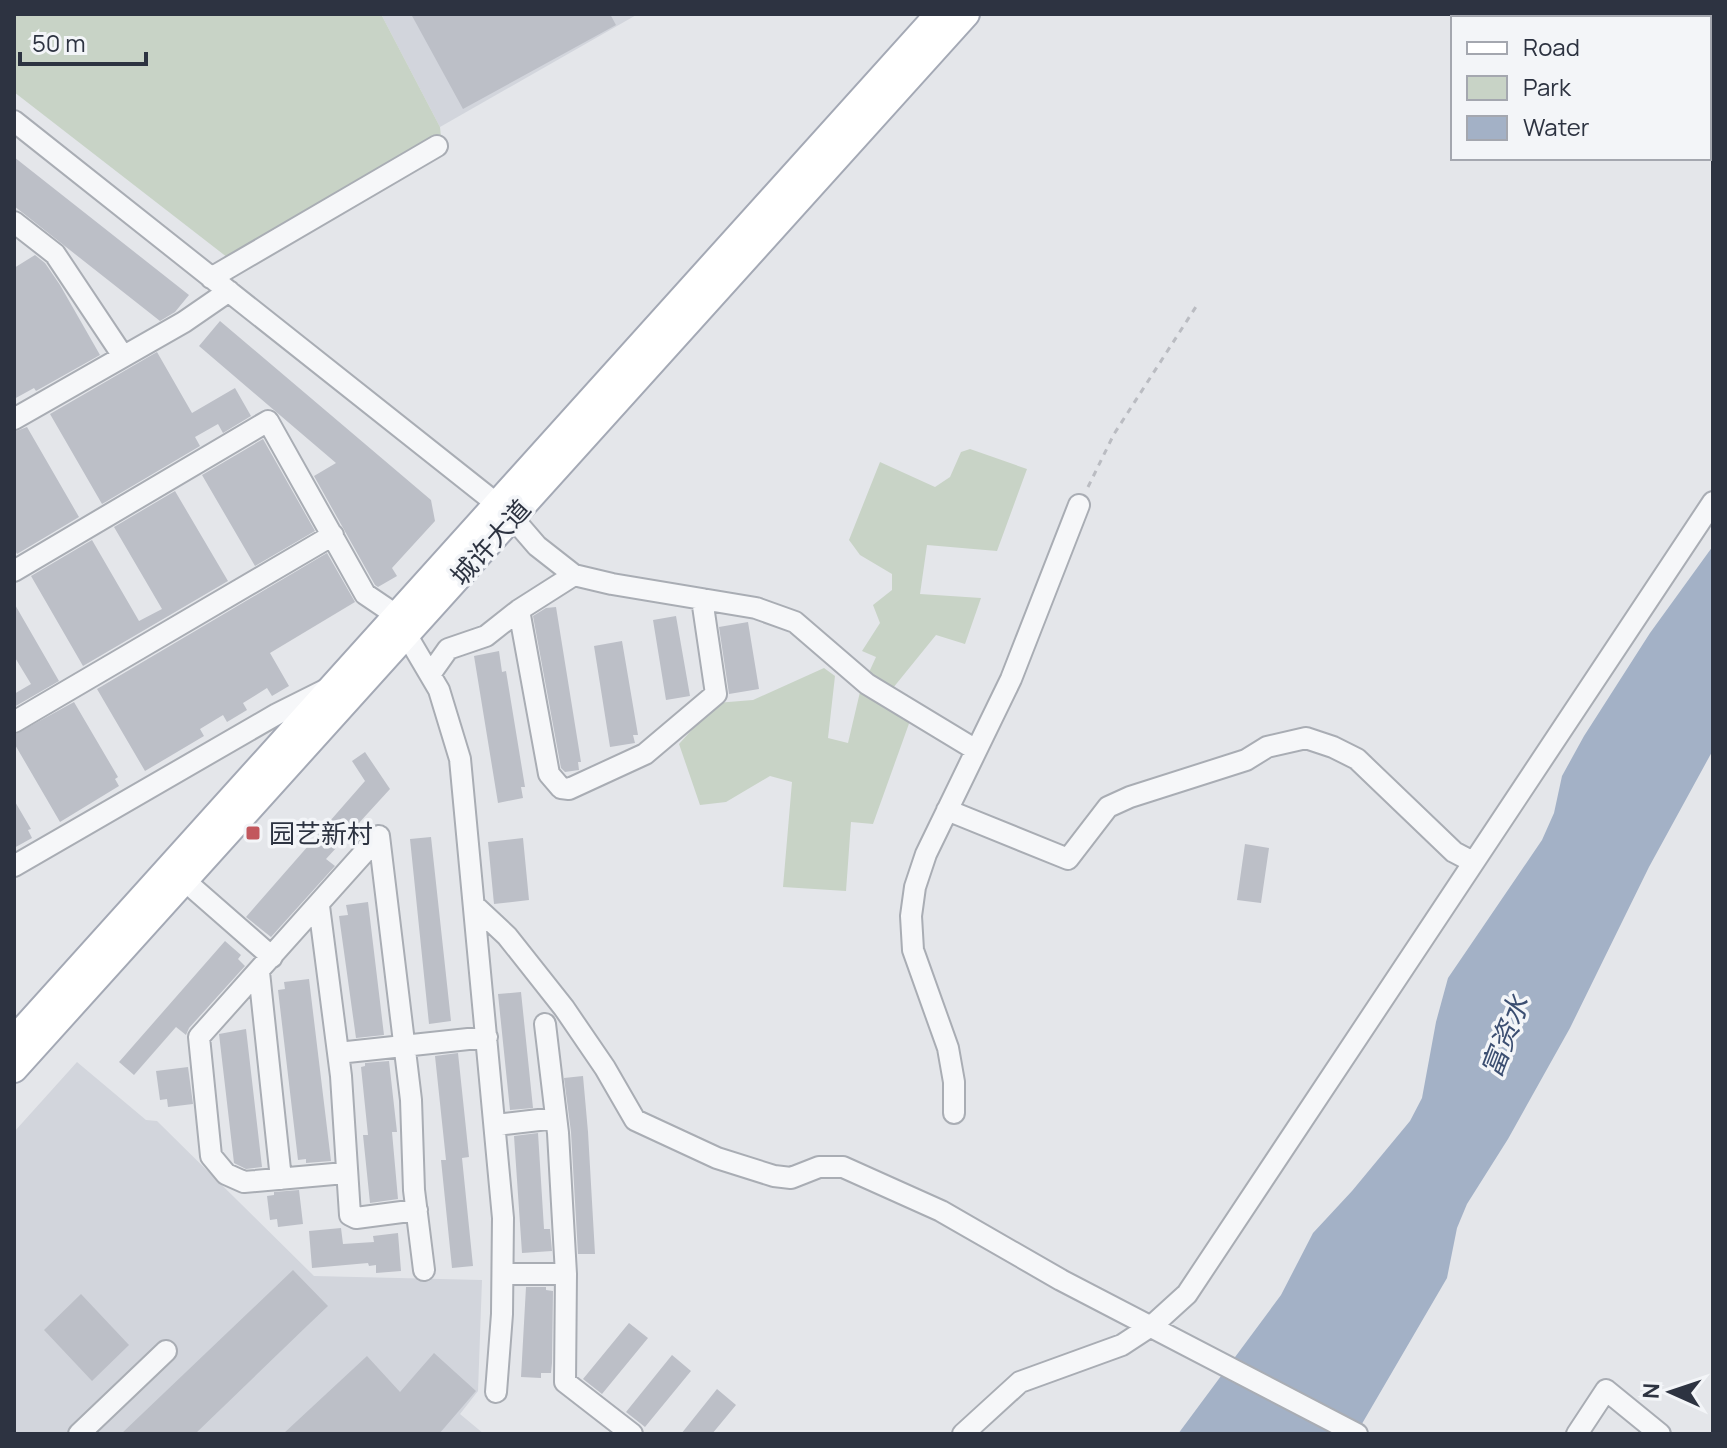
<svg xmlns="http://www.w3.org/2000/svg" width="1727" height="1448" font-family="Manrope,'Noto Sans SC',sans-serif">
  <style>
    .built { fill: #d2d5dc }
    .green { fill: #c8d3c6 }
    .water { fill: #a3b1c6 }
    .building { fill: #bcbfc7 }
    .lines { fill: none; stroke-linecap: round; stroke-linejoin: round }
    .minor-casing { stroke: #a9adb4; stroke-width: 24 }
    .major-casing { stroke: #a4a9b5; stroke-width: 30 }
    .path { stroke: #babcc2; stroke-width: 3; stroke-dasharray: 6 6; stroke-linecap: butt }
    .minor { stroke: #f6f7f9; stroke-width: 20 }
    .major { stroke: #fff; stroke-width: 26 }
    .poi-dot { fill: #c2575d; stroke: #f3f5f8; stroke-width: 3 }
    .labels { text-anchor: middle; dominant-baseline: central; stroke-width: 7; stroke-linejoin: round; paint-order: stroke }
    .street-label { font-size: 26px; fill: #2d3341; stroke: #f3f5f8 }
    .poi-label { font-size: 26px; fill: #2d3341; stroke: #f3f5f8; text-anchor: start }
    .water-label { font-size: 28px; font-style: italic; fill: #3b4e71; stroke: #f3f5f8 }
  </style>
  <rect width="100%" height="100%" fill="#e4e6ea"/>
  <!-- built -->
  <path class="built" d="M381,14H638L440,127Z
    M77,1062L146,1120L157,1121L314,1276L482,1280L478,1391L460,1414L484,1434H14V1132Z"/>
  <!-- green -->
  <path class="green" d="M14,14H381L440,127L441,137L232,261L14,92Z
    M970,449L1027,469L997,551L927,545L920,594L981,598L965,644L936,635L893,688L911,718L873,824L851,822L846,891L783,887L792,782L770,776L726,802L700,805L679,744L716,703L753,700L824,668L835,676L828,738L848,743L860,692L876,657L862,651L880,623L873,605L892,590V574L860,555L849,540L880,462L935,487L950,477L961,452Z"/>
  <!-- water -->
  <path class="water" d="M1713,546V750L1649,867L1570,1028L1508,1139L1467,1204L1457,1228L1447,1278L1356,1434H1178L1281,1295L1313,1233L1352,1191L1410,1121L1422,1098L1436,1022L1448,978L1542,840L1554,813L1562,776L1584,736L1650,633Z"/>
  <!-- building -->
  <path class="building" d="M411,14H610L616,25L463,109Z
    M14,157L189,295L175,312L160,321L14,206Z
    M35,255L45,263L60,285L100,355L36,391L34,388L14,399V268Z
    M220,321L431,500L435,521L392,568L397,576L378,587L375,585L314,476L336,463L199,346Z
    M157,352L192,413L235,388L251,416L223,433L218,424L195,437L200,446L102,504L50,414Z
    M27,427L79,517L17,554L14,548V432Z
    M263,439L315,531L255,566L202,475Z
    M175,491L228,581L83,666L31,576L92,540L139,621L162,609L114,527Z
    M327,553L355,602L270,653L289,686L272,696L267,688L243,703L247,710L227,722L223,715L200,729L204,736L145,771L97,689Z
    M14,603L59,681L14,707V694L31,684L14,656Z
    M556,607L581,762H578L579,770L565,772L561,768L533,616L546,608Z
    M676,616L690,696L666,700L653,620Z
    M748,622L759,689L729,694L719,627Z
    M622,641L638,735H633L635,743L610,747L594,646Z
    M499,651L502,672L506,671L525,787H521L523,798L498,803L474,656Z
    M74,702L118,777L115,779L119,786L60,822L14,743V735Z
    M365,752L390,789L326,859L335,866L271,937L246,917L365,781L352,761Z
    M14,800L31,829L28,830L32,838L14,848Z
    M431,837L451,1021L429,1024L410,839Z
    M523,838L529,900L494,904L488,842Z
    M1245,844L1269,848L1261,903L1237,900Z
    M368,902L384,1035L356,1038L339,916L348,915L346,905Z
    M225,941L241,955L238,959L245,966L189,1028L186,1035L176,1027L134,1075L119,1062Z
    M309,979L331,1161L306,1163V1159L298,1160L278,990L285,989L284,982Z
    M521,992L533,1108L510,1110L498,994Z
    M246,1029L262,1167L246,1169L234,1163L219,1034Z
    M458,1053L469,1157L462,1158L473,1266L452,1268L441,1160H446L435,1056Z
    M389,1061L397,1132H392L398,1199L370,1203L363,1135H368L361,1067L365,1066V1063Z
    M188,1067L193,1104L168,1107L167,1099L160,1100L156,1071Z
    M583,1076L588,1132L595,1254H578L571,1132L564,1078Z
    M538,1133L544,1229H550L552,1251L522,1253L514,1136Z
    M299,1190L303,1224L278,1227L277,1219L270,1220L267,1196L274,1195V1192Z
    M341,1228L343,1244L374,1242L373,1236L398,1233L401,1271L376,1273V1265L369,1266L368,1263L312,1268L309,1231Z
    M293,1270L328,1306L308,1325L195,1434H121Z
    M526,1287H546V1290L553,1291L552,1363L551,1373H541V1378L521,1377Z
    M81,1294L129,1345L92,1381L44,1330Z
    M629,1323L648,1338L602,1394L583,1379Z
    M434,1353L476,1391L439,1434H283L367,1356L400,1392Z
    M672,1355L691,1371L645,1427L626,1412Z
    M717,1389L736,1405L712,1434H681Z"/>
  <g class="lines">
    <!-- minor casing -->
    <g class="minor-casing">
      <path id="minor" d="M14,121L497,504
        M14,222L55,254L123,356
        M211,278L437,146
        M14,419L184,322L229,291
        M512,517L537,546L574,575L612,584L756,608L795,622L867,684L976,750
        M14,571L268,421L365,594L396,615
        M519,610L549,774L561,788L569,789L645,754L716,694L702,599
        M406,634L439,690L460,759L503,1218L502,1314L496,1392
        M431,673L448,649L486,636L519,610L574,575
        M14,722L333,535
        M947,810L1068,859L1108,807L1130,797L1246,760L1267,747L1306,738L1333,747L1357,759L1454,852L1473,862
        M379,836L411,1100L414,1190L424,1270
        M14,866L277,714L327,689
        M184,880L272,957
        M319,906L341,1076L350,1215L356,1218L417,1210
        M475,906L507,936L564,1008L605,1068L635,1120L717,1158L774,1176L791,1178L819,1167H843L941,1211L1061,1280L1357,1434
        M259,972L281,1179
        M545,1024L558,1133L566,1274
        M338,1053L487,1037
        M954,1113V1082L948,1048L913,950L911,916L915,887L926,854L1011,679L1079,505
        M496,1125L556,1118
        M345,1173L244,1182L226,1174L211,1156L199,1037L379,836
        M503,1274H566L565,1382L632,1434
        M79,1434L166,1351
        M963,1434L1020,1382L1122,1345L1154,1324L1187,1294L1713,502
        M1577,1434L1606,1390L1660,1434"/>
    </g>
    <!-- major casing -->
    <g class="major-casing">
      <path id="major" d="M14,1040L939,14
        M14,1069L966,14"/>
    </g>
    <!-- path -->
    <path class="path" d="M1088,487L1114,434L1199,302"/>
    <!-- minor -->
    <use href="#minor" class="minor"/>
    <!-- major -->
    <use href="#major" class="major"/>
  </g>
  <!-- markers -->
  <rect class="poi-dot" x="245" y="825" width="16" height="16" rx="4"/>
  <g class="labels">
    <!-- street labels -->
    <g class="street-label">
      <text transform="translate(490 542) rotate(-48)">城许大道</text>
    </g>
    <!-- poi labels -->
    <g class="poi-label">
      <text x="269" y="833">园艺新村</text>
    </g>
    <!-- water labels -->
    <g class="water-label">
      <text transform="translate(1504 1036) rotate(-69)">富资水</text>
    </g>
  </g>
  <!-- border -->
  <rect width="1727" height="1448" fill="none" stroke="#2d3341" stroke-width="32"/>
  <!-- legend -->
  <rect x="1451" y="16" width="260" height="144" fill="#f3f5f8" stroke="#a4a7af" stroke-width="2"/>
  <rect x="1467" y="42" width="40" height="12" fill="#ffffff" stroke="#a4a7af" stroke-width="2"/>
  <text x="1523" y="56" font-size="24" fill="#2d3341">Road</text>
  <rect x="1467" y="76" width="40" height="24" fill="#c8d3c6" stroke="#a4a7af" stroke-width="2"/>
  <text x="1523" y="96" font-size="24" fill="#2d3341">Park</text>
  <rect x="1467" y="116" width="40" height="24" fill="#a3b1c6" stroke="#a4a7af" stroke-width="2"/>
  <text x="1523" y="136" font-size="24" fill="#2d3341">Water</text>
  <!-- north arrow -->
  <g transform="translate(1671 1392) rotate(273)" stroke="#f3f5f8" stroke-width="6" paint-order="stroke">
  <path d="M0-6L14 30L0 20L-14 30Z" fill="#2d3341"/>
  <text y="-12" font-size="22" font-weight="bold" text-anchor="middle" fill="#2d3341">N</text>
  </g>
  <!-- scale -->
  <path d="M20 52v12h126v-12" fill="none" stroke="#2d3341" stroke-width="4"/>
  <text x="32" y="52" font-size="24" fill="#2d3341" stroke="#f3f5f8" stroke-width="6" paint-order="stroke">50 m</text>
</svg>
